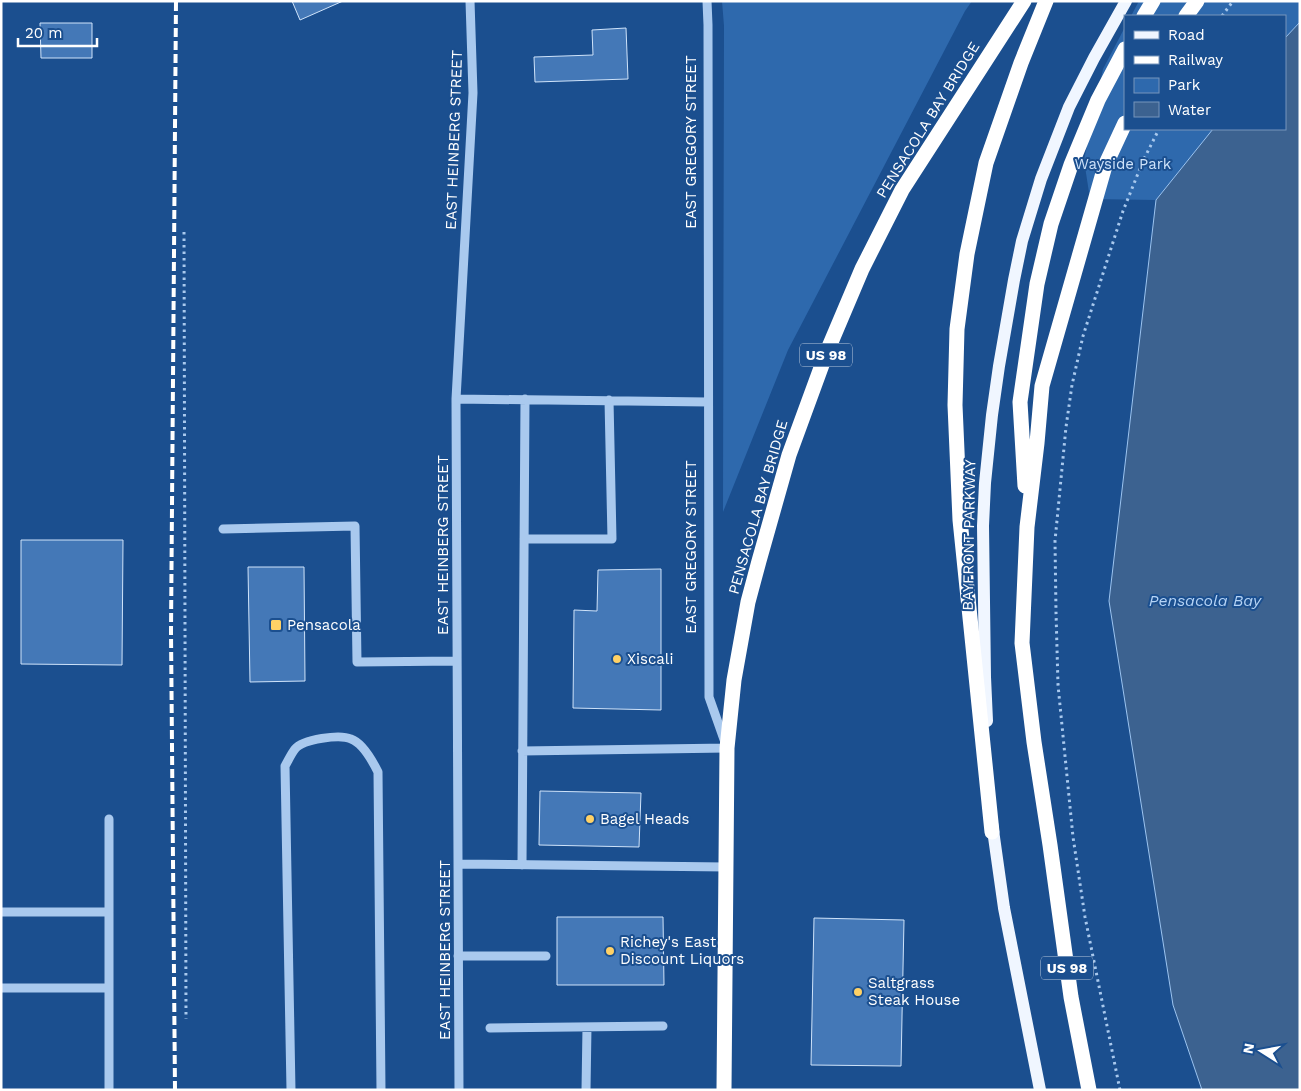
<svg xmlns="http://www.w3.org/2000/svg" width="1301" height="1091" font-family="'Work Sans',sans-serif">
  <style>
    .green { fill: #2e69ad }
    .water { fill: #3c6290; stroke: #9cc4f0 }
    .building { fill: #4478b7; stroke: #cfe3fa }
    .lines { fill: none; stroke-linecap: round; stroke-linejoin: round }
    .path { stroke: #a9c9ee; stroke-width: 3; stroke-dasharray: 2.5 4; stroke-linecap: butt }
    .minor { stroke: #a9c9ee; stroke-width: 9 }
    .major { stroke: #f0f6ff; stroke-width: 12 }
    .highway { stroke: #fff; stroke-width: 15 }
    .rail { stroke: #fff; stroke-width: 4; stroke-dasharray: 9 4; stroke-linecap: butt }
    .poi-dot { fill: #ffd166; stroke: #1b4f8f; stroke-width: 2 }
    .labels { text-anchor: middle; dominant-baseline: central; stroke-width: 4; stroke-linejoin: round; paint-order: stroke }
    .shield { fill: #1b4f8f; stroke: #bbcadd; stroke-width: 1 }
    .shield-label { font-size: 14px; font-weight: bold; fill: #fff }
    .street-label { font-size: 15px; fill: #fff; stroke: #1b4f8f }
    .park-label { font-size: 15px; fill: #cfe3fa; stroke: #1b4f8f }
    .poi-label { font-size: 15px; fill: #fff; stroke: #1b4f8f; text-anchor: start }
    .water-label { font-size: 16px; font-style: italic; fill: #b5d3f5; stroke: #1b4f8f }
  </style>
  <rect width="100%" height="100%" fill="#1b4f8f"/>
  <!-- green -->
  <path class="green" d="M722,1H972L965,11L788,350L723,512L724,26Z
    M1139,1H1300V22L1285,38V16H1131Z
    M1125,27V129H1213L1156,200L1090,199L1084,160L1103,69Z"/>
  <!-- water -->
  <path class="water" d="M1300,22V1090H1202L1173,1005L1109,601L1156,200L1213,129H1285V38Z"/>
  <!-- building -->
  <path class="building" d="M292,1H343L300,20Z
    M40,23H92V58H41Z
    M626,28L628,79L535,82L534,57L593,55L592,30Z
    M21,540H123L122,665L21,664Z
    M248,567H304L305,681L250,682Z
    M661,569V710L573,708L574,610L597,611L598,570Z
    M540,791L641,793L639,847L539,845Z
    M557,917H663L664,985H557Z
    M814,918L904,920L901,1066L811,1065Z"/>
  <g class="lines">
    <!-- path -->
    <path class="path" d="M1222,16L1233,1
      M184,232L186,1019
      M1120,1090L1085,917L1073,837L1058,685L1056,612L1055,541L1066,427L1072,385L1083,336L1123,211L1143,161L1159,129"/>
    <!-- minor -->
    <path class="minor" d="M456,399L708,402
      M223,529L355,526L357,662L457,661
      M524,539H612L609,400
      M522,751L727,748L709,697L708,25L707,1
      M109,819V1090
      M458,864L726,867
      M522,865L525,399
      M1,912H109
      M458,956H546
      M1,988H109
      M490,1028L663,1026
      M291,1090L285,766C288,761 291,754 295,749C303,739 340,734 351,739C363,743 373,762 378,772L381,1090
      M459,1090L456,399L473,93L470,1
      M586,1090L587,1027"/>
    <!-- major -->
    <path class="major" d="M987,721L985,677L983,526L985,483L992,415L999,366L1014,280L1022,241L1041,179L1069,107L1094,58L1126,1
      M992,823L1004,908L1040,1090"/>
    <!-- highway -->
    <path class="highway" d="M1144,16L1153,1
      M1186,16L1197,1
      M1025,486L1020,402L1037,284L1051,224L1071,165L1098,100L1125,49
      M992,832L960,520L955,405L957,329L967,254L986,163L1021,63L1046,1
      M724,1090L727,748L734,680L748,602L759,561L789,455L826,354L862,269L902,190L1024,1
      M1089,1090L1071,997L1050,845L1034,742L1022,643L1027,527L1037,443L1042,386L1105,166L1125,123"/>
    <!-- rail -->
    <path class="rail" d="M175,1090L171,632L176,1"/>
  </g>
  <!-- markers -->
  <g class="poi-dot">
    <rect x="270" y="619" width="12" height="12" rx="2.5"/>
    <circle cx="617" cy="659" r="5"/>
    <circle cx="590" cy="819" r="5"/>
    <circle cx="610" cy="951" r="5"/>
    <circle cx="858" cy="992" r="5"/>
  </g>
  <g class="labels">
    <!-- shield labels -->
    <g class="shield">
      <rect x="800" y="343.5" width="52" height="23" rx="4"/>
      <rect x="1041" y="956.5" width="52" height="23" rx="4"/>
    </g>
    <g class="shield-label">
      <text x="826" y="355">US 98</text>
      <text x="1067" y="968">US 98</text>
    </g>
    <!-- street labels -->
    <g class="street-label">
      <text transform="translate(928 120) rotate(-58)">PENSACOLA BAY BRIDGE</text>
      <text transform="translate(454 140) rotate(-88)">EAST HEINBERG STREET</text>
      <text transform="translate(691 142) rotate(-90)">EAST GREGORY STREET</text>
      <text transform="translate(758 507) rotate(-74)">PENSACOLA BAY BRIDGE</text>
      <text transform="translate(969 535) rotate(-89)">BAYFRONT PARKWAY</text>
      <text transform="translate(443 545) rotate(-90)">EAST HEINBERG STREET</text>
      <text transform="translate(691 547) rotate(-90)">EAST GREGORY STREET</text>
      <text transform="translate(445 950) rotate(-90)">EAST HEINBERG STREET</text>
    </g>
    <!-- park labels -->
    <g class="park-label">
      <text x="1123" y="164">Wayside Park</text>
    </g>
    <!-- poi labels -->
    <g class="poi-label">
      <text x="287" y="625">Pensacola</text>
      <text x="627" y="659">Xiscali</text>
      <text x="600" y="819">Bagel Heads</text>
      <text x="620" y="942">Richey's East<tspan x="620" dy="17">Discount Liquors</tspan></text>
      <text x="868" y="983">Saltgrass<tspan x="868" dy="17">Steak House</tspan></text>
    </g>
    <!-- water labels -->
    <g class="water-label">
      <text x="1205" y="600">Pensacola Bay</text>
    </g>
  </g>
  <!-- border -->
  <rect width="1301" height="1091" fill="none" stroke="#ffffff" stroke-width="5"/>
  <!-- legend -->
  <rect x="1124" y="15" width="162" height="115" fill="#1b4f8f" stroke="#7695bc"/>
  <rect x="1134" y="31" width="25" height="8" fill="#f0f6ff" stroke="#7695bc"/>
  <text x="1168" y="40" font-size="15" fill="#ffffff">Road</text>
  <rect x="1134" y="56" width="25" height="8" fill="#ffffff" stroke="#7695bc"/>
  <text x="1168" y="65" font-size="15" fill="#ffffff">Railway</text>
  <rect x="1134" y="78" width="25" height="15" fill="#2e69ad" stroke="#7695bc"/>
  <text x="1168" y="90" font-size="15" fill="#ffffff">Park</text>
  <rect x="1134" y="102" width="25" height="15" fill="#3c6290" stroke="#7695bc"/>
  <text x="1168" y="115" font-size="15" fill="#ffffff">Water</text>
  <!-- north arrow -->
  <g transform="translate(1261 1051) rotate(281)" stroke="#1b4f8f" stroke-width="4" paint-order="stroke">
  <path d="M0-4L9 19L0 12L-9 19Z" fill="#ffffff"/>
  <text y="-8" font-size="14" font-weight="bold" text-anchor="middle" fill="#ffffff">N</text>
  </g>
  <!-- scale -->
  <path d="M18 38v8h79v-8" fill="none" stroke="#ffffff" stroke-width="2.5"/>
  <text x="25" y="38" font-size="15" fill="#ffffff" stroke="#1b4f8f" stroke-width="4" paint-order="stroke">20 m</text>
</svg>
